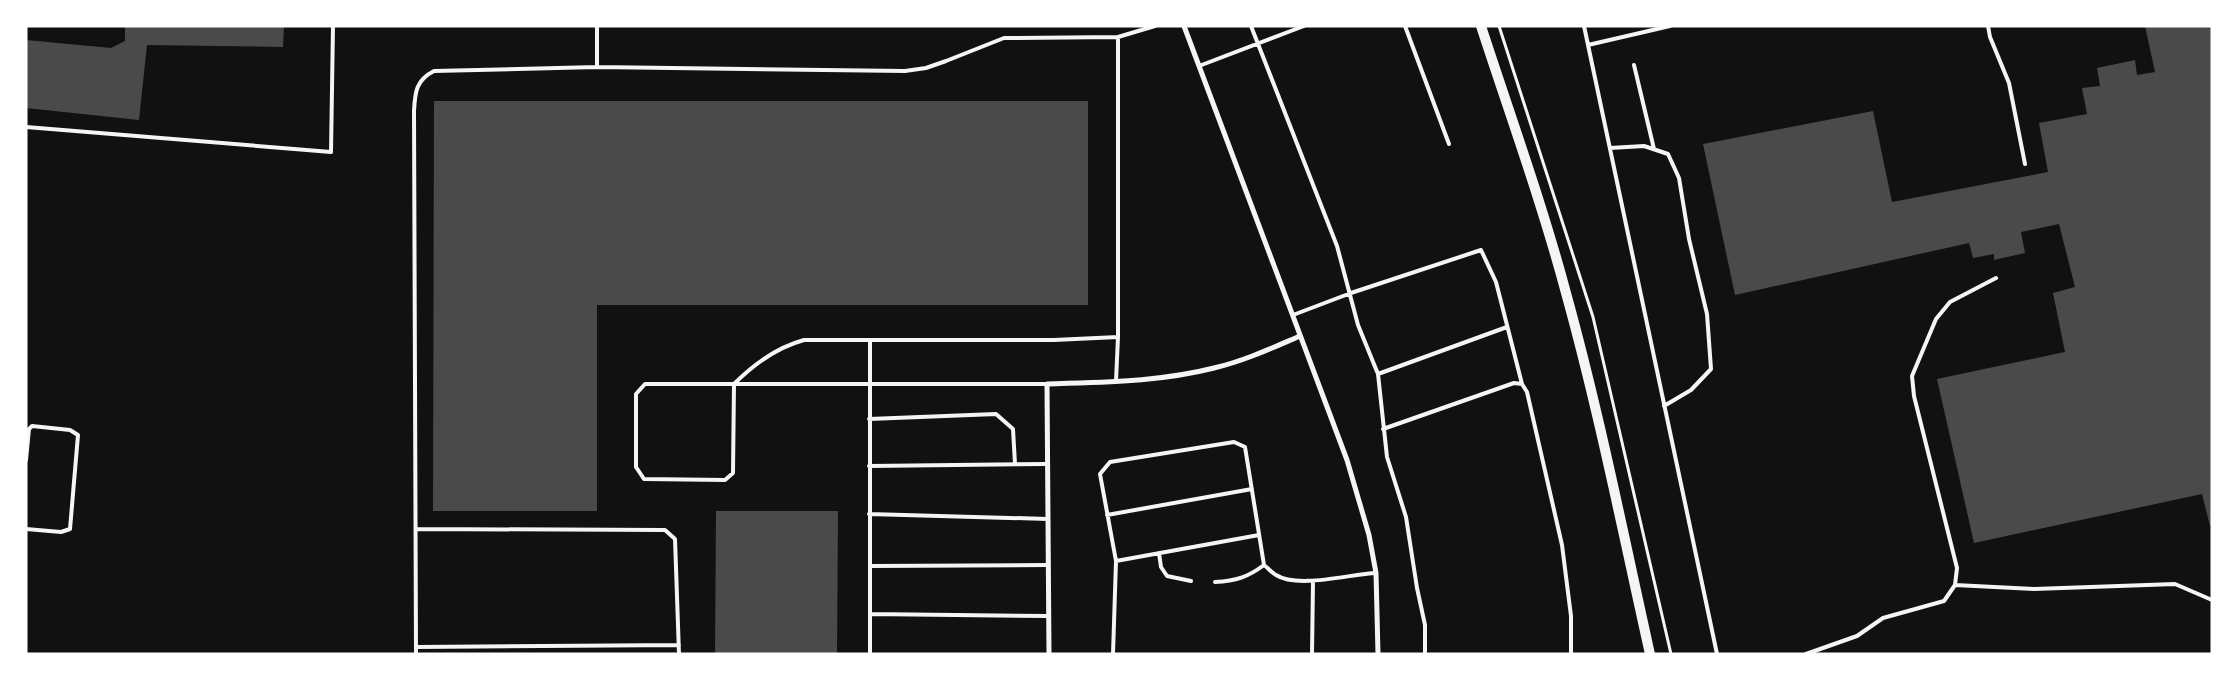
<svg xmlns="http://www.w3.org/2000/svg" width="2238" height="680" font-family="Merriweather,serif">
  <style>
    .building { fill: #4a4a4a }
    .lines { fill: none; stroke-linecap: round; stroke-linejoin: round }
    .path { stroke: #f5f5f5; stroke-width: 3 }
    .service { stroke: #f5f5f5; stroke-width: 4 }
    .minor { stroke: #f5f5f5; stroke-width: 5 }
    .secondary { stroke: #f5f5f5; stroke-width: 10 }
  </style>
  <rect width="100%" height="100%" fill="#111"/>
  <!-- building -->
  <path class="building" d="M125,26H284L283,47L147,45L139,120L26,108V40L111,48L125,41Z
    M2145,26H2212V525L2210,526L2202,494L1974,543L1937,379L2065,352L2053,293L2075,287L2059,224L2021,232L2025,253L1994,260V254L1973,258L1969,243L1735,295L1703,144L1873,111L1892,202L2048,172L2039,123L2087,114L2082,88L2100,86L2097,68L2135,60L2137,75L2155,72Z
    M434,101H1088V305H597V511H433Z
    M716,511H838L837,654H715Z"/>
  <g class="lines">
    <!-- path -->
    <path class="path" d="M1499,26L1593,317L1671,654"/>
    <!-- service -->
    <path class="service" d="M597,26V67
      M1251,26L1337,246L1358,325L1378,374L1387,457L1406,517L1417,588L1425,625V654
      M1405,26L1449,144
      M1584,26L1717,654
      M1988,26L1990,37L2009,83L2025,164
      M1118,37L1155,26
      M1588,45L1670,26
      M1634,65L1654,149
      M1199,66L1304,26
      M26,127L331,152L333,26
      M1610,148L1644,146L1668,154L1679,178L1689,239L1707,314L1711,369L1691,390L1664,406
      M1293,315L1351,293L1481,250L1496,282L1522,384
      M870,340V654
      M1378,374L1507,327
      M1116,381L1118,337
      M869,419L996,414L1013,429L1015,464
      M1383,429L1514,383L1522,384L1527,392L1562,545L1571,616V654
      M26,460L29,429L32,426L70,430L78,435L70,529L61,532L26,529
      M869,466L1047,464
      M869,514L1048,519
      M1107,515L1252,489
      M416,529L665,530L675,539L679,654
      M1159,553L1161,567L1167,576L1191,581
      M1116,561L1259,535
      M870,566L1048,565
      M1215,582C1236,581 1248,577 1264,565
      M1955,585L2034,589L2175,584L2212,600
      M870,614L1049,616
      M416,647L679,645
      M416,654L414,111C415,92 416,80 434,71L597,67L905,71L926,68L946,61L1004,38L1118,37V337L1054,340H804C778,347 753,365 734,384L733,473L725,480L644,479L636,467V394L645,384C779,384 913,384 1047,384
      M1113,654L1116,561L1100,474L1110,462L1234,442L1245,447L1264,565C1268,568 1272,573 1276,575C1298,589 1350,574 1376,573
      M1312,654L1313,581
      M1806,654L1857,636L1883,618L1944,601L1955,585L1957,568L1914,396L1912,376L1936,319L1950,302L1996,278"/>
    <!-- minor -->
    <path class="minor" d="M1184,26L1347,460L1369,535L1376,573L1378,654
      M1049,654L1047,384C1103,382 1159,382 1214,368C1244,361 1272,348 1300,336"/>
    <!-- secondary -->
    <path class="secondary" d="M1481,26C1510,115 1542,203 1566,293C1599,412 1623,533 1650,654"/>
  </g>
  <!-- border -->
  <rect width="2238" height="680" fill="none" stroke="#ffffff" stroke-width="55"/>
</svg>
